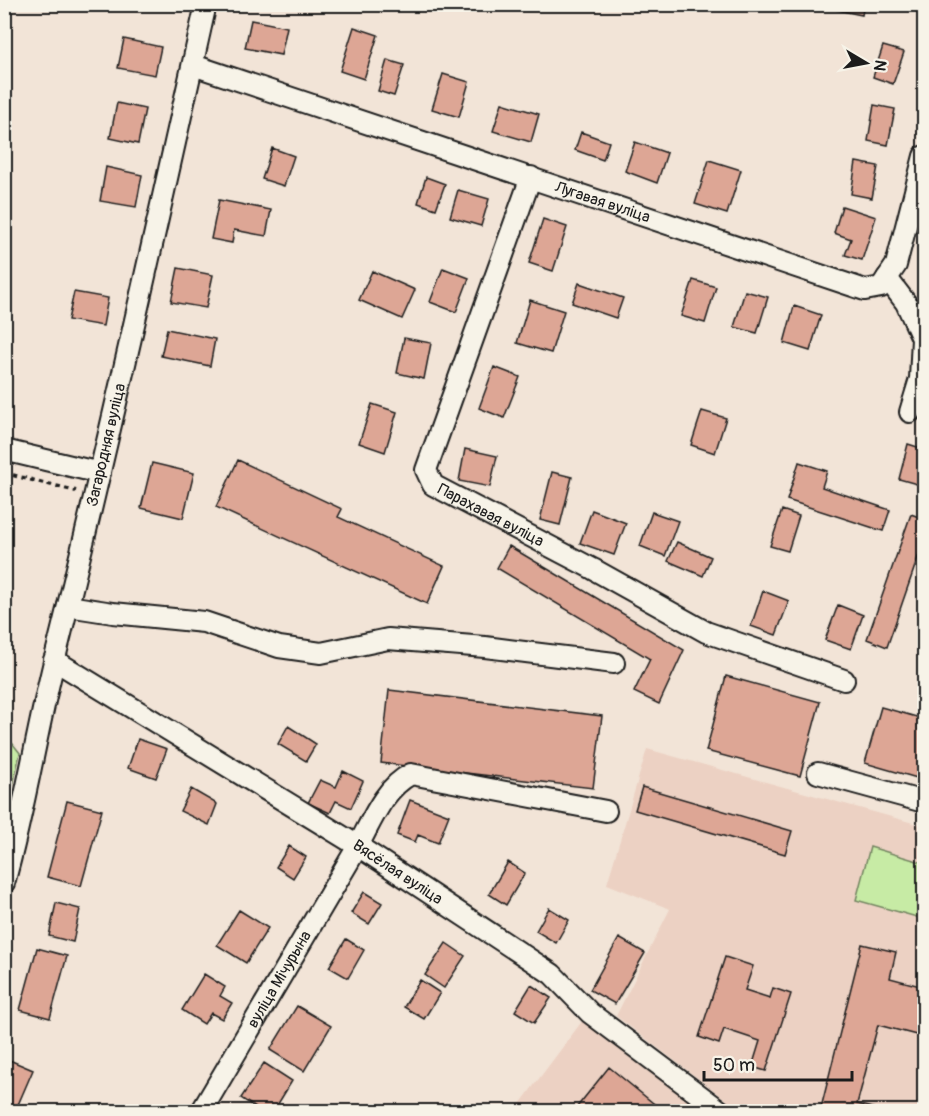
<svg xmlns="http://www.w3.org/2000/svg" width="929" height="1116" font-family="Pangolin,sans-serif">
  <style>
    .built { fill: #ecd1c3 }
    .green { fill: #c7eba5; stroke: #728460; stroke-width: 1.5 }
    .building { fill: #dda695; stroke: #1c1c1c; stroke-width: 1.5 }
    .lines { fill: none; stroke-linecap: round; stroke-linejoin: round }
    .minor-casing { stroke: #1c1c1c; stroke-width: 24 }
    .path { stroke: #1c1c1c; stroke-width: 4; stroke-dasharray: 4.5 4.5; stroke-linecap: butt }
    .minor { stroke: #f7f3e8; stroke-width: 20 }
    .labels { text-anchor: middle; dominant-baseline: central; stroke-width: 6; stroke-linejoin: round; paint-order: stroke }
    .street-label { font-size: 16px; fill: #1c1c1c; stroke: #f7f3e8 }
  </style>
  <rect width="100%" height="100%" fill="#f2e4d7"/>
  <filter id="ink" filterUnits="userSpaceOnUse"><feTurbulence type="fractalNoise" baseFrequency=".0167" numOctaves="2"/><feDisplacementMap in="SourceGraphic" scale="12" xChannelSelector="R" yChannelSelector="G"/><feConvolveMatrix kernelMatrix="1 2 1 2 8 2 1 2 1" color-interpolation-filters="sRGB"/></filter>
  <g filter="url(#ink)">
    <!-- built -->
    <path class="built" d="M647,749L924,826V1111H741L616,1016L670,909L607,884Z
      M583,1020L706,1112H514Z"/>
    <!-- green -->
    <path class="green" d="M5,734L20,753L5,822Z
      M870,847L924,863V919L856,900Z"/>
    <!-- building -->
    <path class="building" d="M838,4H864L862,15L837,10Z
      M251,20L287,27L281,55L245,48Z
      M354,27L378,35L364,79L340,71Z
      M124,39L161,47L155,75L118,68Z
      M883,46L904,52L893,84L873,77Z
      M387,60L404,65L394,96L378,91Z
      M443,74L469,82L459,117L432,109Z
      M117,103L145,109L138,144L110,138Z
      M502,103L539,114L531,142L493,131Z
      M874,105L895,109L888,145L868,141Z
      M581,132L609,142L603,160L575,150Z
      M635,142L667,153L657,183L625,171Z
      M272,148L294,156L284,186L262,179Z
      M709,160L741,170L727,214L695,204Z
      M856,162L878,166L872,198L851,194Z
      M106,167L142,175L136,207L100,201Z
      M426,177L445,184L436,209L418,203Z
      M458,190L489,199L481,226L450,217Z
      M219,200L271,210L266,236L234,230L232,243L211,239Z
      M842,206L876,217L862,260L845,255L851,239L834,233Z
      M543,219L567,227L553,271L529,263Z
      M178,268L213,275L206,308L171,302Z
      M443,268L469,278L456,312L430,302Z
      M372,271L415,290L402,319L359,300Z
      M693,280L716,287L705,323L681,316Z
      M579,283L623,298L616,318L572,303Z
      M745,291L768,297L757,333L734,327Z
      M74,292L108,298L103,326L68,320Z
      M530,300L564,311L551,353L517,343Z
      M794,306L821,315L810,351L784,343Z
      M167,329L215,339L210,366L161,356Z
      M404,338L431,343L424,379L397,373Z
      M494,367L520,377L504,418L479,408Z
      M372,404L397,412L385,452L359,443Z
      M702,411L726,418L715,453L691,445Z
      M908,444L924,449V486L899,479Z
      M465,449L497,456L490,487L459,481Z
      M238,460L342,509L338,517L444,566L427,604L216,507Z
      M799,462L827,471L822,487L890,510L883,531L787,500Z
      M152,463L194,473L183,518L141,508Z
      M552,472L572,477L560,525L540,520Z
      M592,510L626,523L614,555L580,543Z
      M782,510L799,516L788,551L770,546Z
      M652,512L678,521L665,556L640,546Z
      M911,514L924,519V540L887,647L867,639Z
      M677,542L711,557L703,576L668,561Z
      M509,546L684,650L659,704L634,692L650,659L497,568Z
      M763,591L789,601L776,635L751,626Z
      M838,605L863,615L851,649L825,640Z
      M924,631V656L918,654Z
      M726,676L820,702L800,776L706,751Z
      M389,690L602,716L593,788L381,763Z
      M881,707L924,719V780L865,763Z
      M288,726L316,744L306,761L278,744Z
      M138,739L167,749L156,778L128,768Z
      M343,771L363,781L351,808L336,801L330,813L308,803L320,780L336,787Z
      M642,787L792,831L785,854L635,810Z
      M191,789L217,804L209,825L180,811Z
      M410,800L449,815L438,843L418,835L415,842L397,835Z
      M67,801L102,810L81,886L47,877Z
      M289,846L306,857L293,878L276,867Z
      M508,862L525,873L506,905L489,894Z
      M364,892L382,903L369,924L351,913Z
      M56,903L80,909L73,942L49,936Z
      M549,908L569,920L556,943L536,931Z
      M239,910L268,928L246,963L217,945Z
      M619,938L645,953L615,1004L590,990Z
      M346,939L364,950L348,978L329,967Z
      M446,943L465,956L444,988L425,975Z
      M862,944L896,952L890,978L924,987V1037L878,1025L857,1104L887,1112H820Z
      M37,948L67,956L50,1018L20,1010Z
      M725,957L753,966L745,990L770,998L773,988L791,994L766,1071L752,1067L760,1041L724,1029L719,1044L699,1037Z
      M204,974L225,987L220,996L232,1003L222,1019L211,1013L204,1024L182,1010Z
      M420,980L440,993L424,1019L404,1007Z
      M531,985L551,998L534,1023L515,1011Z
      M297,1006L331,1026L304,1071L270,1050Z
      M7,1059L33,1070L17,1107L4,1102V1064Z
      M264,1063L292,1081L273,1112H262L241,1098Z
      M609,1067L664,1112H583L577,1107Z"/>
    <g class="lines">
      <!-- minor casing -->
      <g class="minor-casing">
        <g id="minor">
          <path id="s1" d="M193,65L865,290L881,287L896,265L924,156"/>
          <path id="s2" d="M531,177L426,470L433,485L593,569L706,632L844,680"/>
          <path d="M887,278L906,303L922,338L920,379L910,412"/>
          <path d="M4,450L100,473"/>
          <path d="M68,606L113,613L204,622L279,647L321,653L388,639L485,647L614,663"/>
          <path id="s3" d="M54,660L358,846L552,974L590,1013L722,1112"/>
          <path d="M818,773L924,802"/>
          <path id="s4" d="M4,883C25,809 36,733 55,658C109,441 157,223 206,4"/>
          <path id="s5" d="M201,1112L358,846C372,820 384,788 411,774L606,811"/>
        </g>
      </g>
      <!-- path -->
      <path class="path" d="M4,473L76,491"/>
      <!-- minor -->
      <use href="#minor" class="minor"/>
    </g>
  </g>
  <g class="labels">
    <!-- street labels -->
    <g class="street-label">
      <text stroke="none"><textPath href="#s1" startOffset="432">Лугавая вуліца</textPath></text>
      <text stroke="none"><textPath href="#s4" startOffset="450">Загародняя вуліца</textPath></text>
      <text stroke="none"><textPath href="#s2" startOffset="393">Парахавая вуліца</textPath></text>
      <text stroke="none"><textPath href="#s3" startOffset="404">Вясёлая вуліца</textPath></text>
      <text stroke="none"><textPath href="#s5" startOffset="154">вуліца Мічурына</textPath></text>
    </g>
  </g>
  <!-- margin -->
  <rect width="929" height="1116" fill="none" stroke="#f7f3e8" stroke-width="24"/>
  <rect x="12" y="12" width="905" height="1092" fill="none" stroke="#1c1c1c" stroke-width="2" filter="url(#ink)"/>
  <!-- north arrow -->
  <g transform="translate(866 63) rotate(100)" stroke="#f7f3e8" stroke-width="4.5" paint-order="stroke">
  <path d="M0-4.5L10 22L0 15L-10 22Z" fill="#1c1c1c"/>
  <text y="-9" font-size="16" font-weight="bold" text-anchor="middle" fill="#1c1c1c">N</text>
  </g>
  <!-- scale -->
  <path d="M704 1071v9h148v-9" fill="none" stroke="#1c1c1c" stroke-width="3"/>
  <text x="713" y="1071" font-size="18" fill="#1c1c1c" stroke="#f7f3e8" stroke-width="4.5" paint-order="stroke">50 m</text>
</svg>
